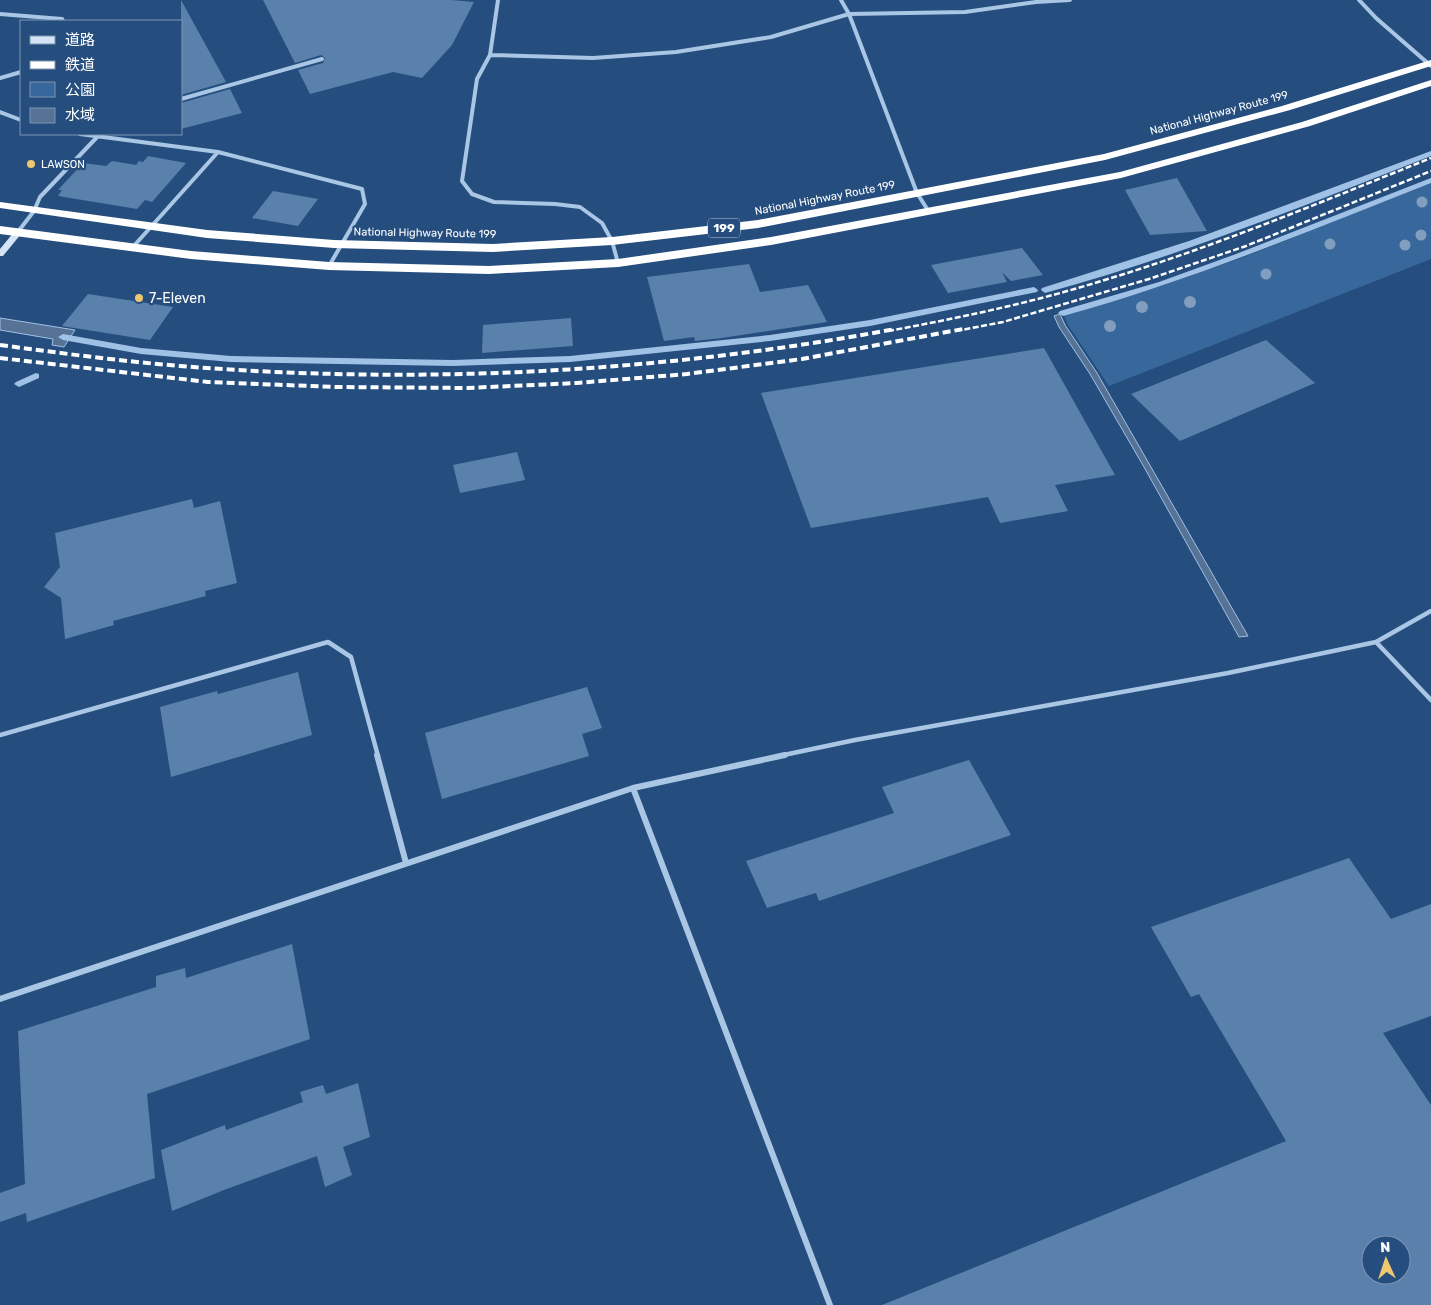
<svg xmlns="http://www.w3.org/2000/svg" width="1431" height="1305" font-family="Rubik,'Noto Sans JP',sans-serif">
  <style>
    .green { fill: #38689b }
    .water { fill: #567396; stroke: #9fc1e6 }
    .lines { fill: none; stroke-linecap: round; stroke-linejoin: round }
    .stream { fill: #9fc1e6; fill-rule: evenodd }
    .building { fill: #5981ac; fill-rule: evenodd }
    .street-far2 { stroke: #aac6e5; stroke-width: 4 }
    .street-far1 { stroke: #aac6e5; stroke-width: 4.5 }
    .street { stroke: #aac6e5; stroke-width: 6 }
    .secondary { fill: #d4e3f5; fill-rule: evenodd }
    .highway { fill: #fff; fill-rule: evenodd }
    .rail-far1 { stroke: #fff; stroke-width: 2.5; stroke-dasharray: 6 2.5; stroke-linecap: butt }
    .rail { stroke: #fff; stroke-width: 4; stroke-dasharray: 8 4; stroke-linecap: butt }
    .tree { fill: #819ebf }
    .poi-dot { fill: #efc76f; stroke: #254e7e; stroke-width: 2 }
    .labels { text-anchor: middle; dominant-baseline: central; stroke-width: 4.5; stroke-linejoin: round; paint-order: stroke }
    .far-street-label { font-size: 11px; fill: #fff; stroke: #254e7e }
    .far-poi-label { font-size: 11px; fill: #fff; stroke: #254e7e; text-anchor: start }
    .shield { fill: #254e7e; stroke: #becad8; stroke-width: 1 }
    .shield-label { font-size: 12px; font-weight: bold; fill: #fff }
    .poi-label { font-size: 14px; fill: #fff; stroke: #254e7e; text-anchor: start }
  </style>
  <rect width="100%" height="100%" fill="#254e7e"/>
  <!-- green -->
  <path class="green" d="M1431,183V259L1109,386L1068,325L1064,315L1164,285L1244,257Z"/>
  <!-- water -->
  <path class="water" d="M1060,314L1065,325L1097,373L1248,636L1239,637L1144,467L1090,374L1059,327L1054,316Z
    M0,318L75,330L64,347L52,345L53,339L0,330Z"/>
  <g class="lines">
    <!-- stream -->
    <path class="stream" d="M1431,151V156C1304,206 1177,257 1045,293L1041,290L1042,288L1189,241Z
      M1431,178V183C1309,231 1190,281 1063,316L1058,313L1060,311L1159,282L1236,254Z
      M1034,287L1038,290L1037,292L870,326L770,341L570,362L453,366L231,362L141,354L63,340L58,337L63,334L141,348L231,356L453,360L570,356L770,335L870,320Z
      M36,373L39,374V378L19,387L14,384L16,382Z"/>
  </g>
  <!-- building -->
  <path class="building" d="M181,0L226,82L181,95Z
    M263,0H451L474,2L452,45L422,78L393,72L310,94L298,70L323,63L325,58L321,55L295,63Z
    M230,89L242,113L181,129V103Z
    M148,156L186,163L152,202L145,200L137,209L58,196L62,190H58L83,163L106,166L112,161L136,165L139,161L143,162Z
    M1177,178L1207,231L1150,235L1125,190Z
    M273,191L318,199L298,226L252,218Z
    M1022,248L1043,275L1011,281L1002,272L1007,282L948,293L931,265Z
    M749,264L760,292L808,285L827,322L722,338L695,341L694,337L664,341L647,277Z
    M88,294L173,307L150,340L62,326Z
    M571,318L573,346L482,353L483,325Z
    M1266,340L1315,383L1180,441L1131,394Z
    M1044,348L1115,475L1055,485L1068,511L1000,523L988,497L811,528L761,393Z
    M517,452L525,480L460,493L453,465Z
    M192,499L194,508L220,501L237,583L205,591L206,596L113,621L114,625L65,639L61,598L44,587L60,567L55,533Z
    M298,672L312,735L171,777L160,707L217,691L218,694Z
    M587,687L602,728L582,734L589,756L442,799L425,733Z
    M969,760L1011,835L819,901L816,893L767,908L746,861L894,813L882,787Z
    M1349,858L1391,919L1431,904V1016L1383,1033L1431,1105V1305H882L1286,1141L1199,994L1191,997L1151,927ZM1371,1245H1401V1275H1371Z
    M292,944L310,1039L147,1094L155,1178L27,1222L26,1213L0,1222V1193L25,1184L18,1031L156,987V976L185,968L186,978Z
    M358,1083L370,1137L343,1147L352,1175L325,1187L317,1156L224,1190L172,1211L161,1150L225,1125L226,1130L303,1102L300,1092L323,1085L326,1094Z"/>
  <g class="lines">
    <!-- street-far2 -->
    <path class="street-far2" d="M498,0L490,55L477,79L462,181L472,194L494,202L555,204L580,207L602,223L612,241L618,263
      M841,0L849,14L917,193L929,212
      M1359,0L1376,18L1431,66
      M0,14L62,19L63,21
      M490,55L593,58L676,52L771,37L849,14L965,12L1036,2L1070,0
      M0,78L21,72
      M181,99L322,59
      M0,112L21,120
      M80,134L218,152L362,189L365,204L329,266
      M17,233L34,211L40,197L100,134
      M132,248L218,152"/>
    <!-- street-far1 -->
    <path class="street-far1" d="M1376,642L1431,700
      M0,735L328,642L351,657L378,756
      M779,756L855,740L1228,673L1376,642L1431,611"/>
    <!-- street -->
    <path class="street" d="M377,755L406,863
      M633,788L830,1305
      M0,999L633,788L785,755"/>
    <!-- secondary -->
    <path class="secondary" d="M14,232H17L21,234L3,256H0V249Z"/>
    <!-- highway -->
    <path class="highway" d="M1431,60V66L1290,110L1105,160L758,228L612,245L493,252L334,248L207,238L0,208V202L207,230L334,240L493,244L612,237L758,220L1104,154L1282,106Z
      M1431,80V86L1310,126L1121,178L771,245L618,267L489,274L329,270L191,259L0,234V226L191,251L329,262L489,266L618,259L771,237L1120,172L1302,122Z"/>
    <!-- rail-far1 -->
    <path class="rail-far1" d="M888,331C959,318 1030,303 1098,282C1212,248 1321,202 1431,158
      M956,331L1003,322L1149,279L1246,246L1431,171"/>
    <!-- rail -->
    <path class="rail" d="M0,345C60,353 119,361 180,366C418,385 660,373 895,329
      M0,358L208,382L336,387L467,388L577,383L687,374L802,359L963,329"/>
  </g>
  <!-- trees -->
  <g class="tree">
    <circle cx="1422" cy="202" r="5.5"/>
    <circle cx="1421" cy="235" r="5.5"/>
    <circle cx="1330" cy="244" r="5.5"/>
    <circle cx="1405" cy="245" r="5.5"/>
    <circle cx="1266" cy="274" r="5.5"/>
    <circle cx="1190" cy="302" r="6"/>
    <circle cx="1142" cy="307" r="6"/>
    <circle cx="1110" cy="326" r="6"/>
  </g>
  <!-- markers -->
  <g class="poi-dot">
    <circle cx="31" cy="164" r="5"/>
    <circle cx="139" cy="298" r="5"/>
  </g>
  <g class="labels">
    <!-- far-street labels -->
    <g class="far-street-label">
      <text transform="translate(1219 113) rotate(-15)">National Highway Route 199</text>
      <text transform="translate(825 198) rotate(-11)">National Highway Route 199</text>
      <text transform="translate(425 233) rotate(1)">National Highway Route 199</text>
    </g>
    <!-- far-poi labels -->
    <g class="far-poi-label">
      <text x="41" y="164">LAWSON</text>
    </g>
    <!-- shield labels -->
    <rect class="shield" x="708" y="218.5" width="32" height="19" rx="4"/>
    <g class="shield-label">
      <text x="724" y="228">199</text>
    </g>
    <!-- poi labels -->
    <g class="poi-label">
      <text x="149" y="298">7-Eleven</text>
    </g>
  </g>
  <!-- legend -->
  <rect x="20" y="20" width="162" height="115" fill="#254e7e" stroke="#7c95b2"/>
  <rect x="30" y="36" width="25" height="8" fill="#d4e3f5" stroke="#7c95b2"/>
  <text x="65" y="45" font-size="15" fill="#ffffff">道路</text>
  <rect x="30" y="61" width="25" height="8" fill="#ffffff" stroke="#7c95b2"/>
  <text x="65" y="70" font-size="15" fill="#ffffff">鉄道</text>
  <rect x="30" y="82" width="25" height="15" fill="#38689b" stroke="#7c95b2"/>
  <text x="65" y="95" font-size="15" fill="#ffffff">公園</text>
  <rect x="30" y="108" width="25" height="15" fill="#567396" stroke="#7c95b2"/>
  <text x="65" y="120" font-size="15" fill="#ffffff">水域</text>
  <!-- north arrow -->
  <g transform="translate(1386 1260) rotate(357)"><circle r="24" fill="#254e7e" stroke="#7c95b2"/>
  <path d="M0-4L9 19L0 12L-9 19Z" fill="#efc76f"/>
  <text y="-8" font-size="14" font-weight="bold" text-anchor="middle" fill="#ffffff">N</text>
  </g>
</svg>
